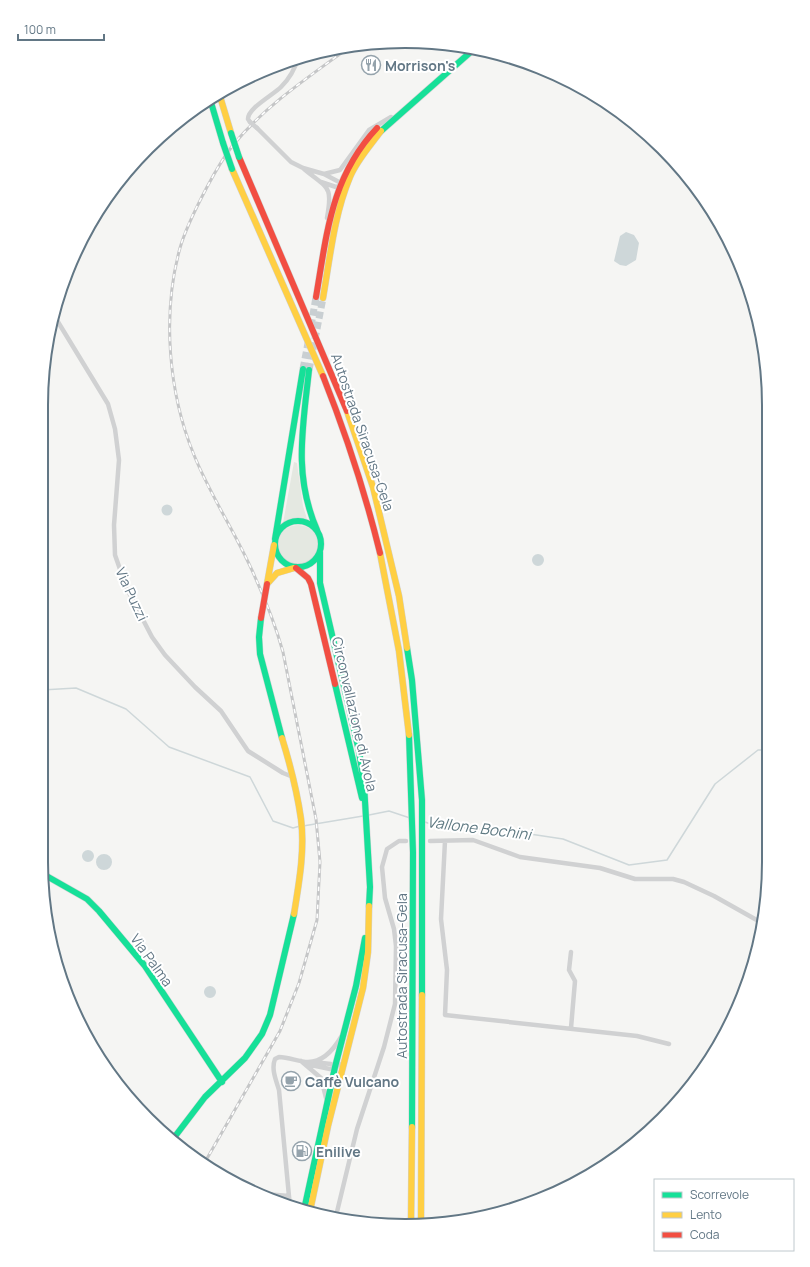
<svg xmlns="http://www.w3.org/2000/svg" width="810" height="1267" font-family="Manrope,sans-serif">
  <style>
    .green { fill: #e4e8e1 }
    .water { fill: #ced7d9 }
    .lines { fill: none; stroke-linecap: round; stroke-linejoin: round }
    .stream { stroke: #ced7d9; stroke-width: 1.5 }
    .primary-tunnel { stroke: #c9cfd2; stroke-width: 7; stroke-dasharray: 7 3.5; stroke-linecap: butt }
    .fast-casing { stroke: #d0d2d3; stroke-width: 7 }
    .slow-casing { stroke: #d0d2d3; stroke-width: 7 }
    .jam-casing { stroke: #d0d2d3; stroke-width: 7 }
    .street { stroke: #d0d1d2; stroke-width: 4.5 }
    .fast { stroke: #16e098; stroke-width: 6 }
    .slow { stroke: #ffcf43; stroke-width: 6 }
    .jam { stroke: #f24e42; stroke-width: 6 }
    .rail-casing { stroke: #c5c6c7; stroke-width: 3 }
    .rail { stroke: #fff; stroke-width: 1.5; stroke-dasharray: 4.5; stroke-linecap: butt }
    .fast-bridge-casing { stroke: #d0d2d3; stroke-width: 7; stroke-linecap: butt }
    .jam-bridge-casing { stroke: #d0d2d3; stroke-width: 7; stroke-linecap: butt }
    .street-bridge { stroke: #d0d1d2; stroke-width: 4.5 }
    .fast-bridge { stroke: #16e098; stroke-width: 6 }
    .jam-bridge { stroke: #f24e42; stroke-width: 6 }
    .labels { text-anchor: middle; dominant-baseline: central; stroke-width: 4; stroke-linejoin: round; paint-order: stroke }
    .poi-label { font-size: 14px; font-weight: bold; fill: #627785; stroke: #fff; text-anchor: start }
    .street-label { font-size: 14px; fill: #627785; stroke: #fff }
    .water-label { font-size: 15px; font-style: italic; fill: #5e7982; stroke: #fff }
    .rim { fill: none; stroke: #627785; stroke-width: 2 }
  </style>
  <rect width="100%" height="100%" fill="#f5f5f3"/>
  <!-- green -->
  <path class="green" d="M294,462L297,463L303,506L307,519L295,518L283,523Z
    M278 545a20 20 0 1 1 40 0a20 20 0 1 1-40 0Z"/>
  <!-- water -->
  <path class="water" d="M626,232L634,235L639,243L636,260L626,266L620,265L614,261L620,236Z
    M161.5 510a5.5 5.5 0 1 1 11 0a5.5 5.5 0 1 1-11 0Z
    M532 560a6 6 0 1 1 12 0a6 6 0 1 1-12 0Z
    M82 856a6 6 0 1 1 12 0a6 6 0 1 1-12 0Z
    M96 862a8 8 0 1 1 16 0a8 8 0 1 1-16 0Z
    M204 992a6 6 0 1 1 12 0a6 6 0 1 1-12 0Z"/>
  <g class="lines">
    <!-- stream -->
    <path class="stream" d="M42,690L76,688L126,709L169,747L250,777L273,821L293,828L300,826
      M369,815L389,811L410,818
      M425,822L436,826L510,831L563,839L629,865L667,860L715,784L758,750H767
      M303,826L363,816"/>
    <!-- primary-tunnel -->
    <path class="primary-tunnel" d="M311,326L316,297
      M303,369L309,338
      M309,370L323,298"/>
    <!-- fast casing -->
    <g class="fast-casing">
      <path id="fast" d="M210,99L223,143
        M381,131L474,49
        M309,370C303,427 293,475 317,530
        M275 544a23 23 0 1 1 46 0a23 23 0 1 1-46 0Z
        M275,539L303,369
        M320,552V583L359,751L364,784L370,887L369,906
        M261,618L259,637L260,654L282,738
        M407,648L412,680L422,800V995
        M335,684L362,798
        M409,735L413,852L412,1127
        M43,874L87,899L99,911L145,966L222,1082
        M173,1139L205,1097L245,1058L262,1034L270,1015L294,914
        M304,1210L335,1067L356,986L365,938"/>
    </g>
    <!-- slow casing -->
    <g class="slow-casing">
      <path id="slow" d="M219,93L231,133
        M232,169L323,376
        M323,298C330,258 334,215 350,177C357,160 370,146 381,131
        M347,411L373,487L399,596L407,648
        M380,553L399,651L409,735
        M268,583L277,573L294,568
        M267,584L274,545
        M282,738C290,764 297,791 301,819C305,850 299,883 294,914
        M310,1211L328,1126L363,988L368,952L369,906
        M421,1221L422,995
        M411,1222L412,1127"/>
    </g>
    <!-- jam casing -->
    <g class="jam-casing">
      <path id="jam" d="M239,157L347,411
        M316,297C327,233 331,177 377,128
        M323,376C346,434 365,492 380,553
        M296,568L308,578L311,584L335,684"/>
    </g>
    <!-- street -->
    <path class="street" d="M250,122L248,119C248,108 273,95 281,87C289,79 295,69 298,58
      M257,128L291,162L303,168L324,174L340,170L369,130L391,117
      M304,169C328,189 333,185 327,218
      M324,174L339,182L341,186
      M321,182L336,187L341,185
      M332,232L334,216
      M55,317L108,404L115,429L119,460L114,525L115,555L127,589L152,637L165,655L195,687L221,711L248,751L283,773L293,777
      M430,841L473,840L520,857L600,868L635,879H673L684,882L714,896L762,923
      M445,841L441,919L447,970L445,1015L637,1036L669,1044
      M571,1028L575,981L569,970L571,952
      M301,1061L321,1078L326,1098
      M313,1062L331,1064L336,1068
      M306,1064L330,1069L344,1063
      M265,1194L289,1196
      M290,1207L279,1090C276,1080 271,1069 275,1059L279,1057C289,1057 299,1062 308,1062C323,1062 334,1049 341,1037
      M336,1216L357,1129L384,1047L395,1004L396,946L394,929L385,898L382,867L387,849L399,841H406"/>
    <!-- fast -->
    <use href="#fast" class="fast"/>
    <!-- slow -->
    <use href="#slow" class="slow"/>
    <!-- jam -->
    <use href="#jam" class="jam"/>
    <!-- rail casing -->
    <g class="rail-casing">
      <path id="rail" d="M205,1162L280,1031L299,983L317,920L320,862L316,819L283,652C276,627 266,601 255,577C237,535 211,497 194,455C168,392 162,313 180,248C186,227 197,206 207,187C215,172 223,158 233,145C266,105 310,76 351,46"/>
    </g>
    <!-- rail -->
    <use href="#rail" class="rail"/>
    <!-- fast-bridge casing -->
    <g class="fast-bridge-casing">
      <path id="fast-bridge" d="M231,133L239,157
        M223,143L232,169"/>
    </g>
    <!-- jam-bridge casing -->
    <g class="jam-bridge-casing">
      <path id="jam-bridge" d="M261,618L267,584"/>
    </g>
    <!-- street-bridge -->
    <path class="street-bridge" d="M250,122L257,128"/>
    <!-- fast-bridge -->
    <use href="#fast-bridge" class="fast-bridge"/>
    <!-- jam-bridge -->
    <use href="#jam-bridge" class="jam-bridge"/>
  </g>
  <!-- icons -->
  <defs>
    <g id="restaurant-ring" transform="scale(1)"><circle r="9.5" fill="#fff" stroke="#95a3ac" stroke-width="1.5"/><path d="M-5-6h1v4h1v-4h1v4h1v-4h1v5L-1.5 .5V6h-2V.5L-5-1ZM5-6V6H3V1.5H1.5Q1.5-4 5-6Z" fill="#95a3ac"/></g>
    <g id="cafe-ring" transform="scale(1)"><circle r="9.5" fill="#fff" stroke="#95a3ac" stroke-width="1.5"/><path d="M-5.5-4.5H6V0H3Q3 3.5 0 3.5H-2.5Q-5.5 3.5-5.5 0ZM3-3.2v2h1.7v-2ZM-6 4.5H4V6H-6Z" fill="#95a3ac"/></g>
    <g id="fuel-ring" transform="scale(1)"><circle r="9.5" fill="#fff" stroke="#95a3ac" stroke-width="1.5"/><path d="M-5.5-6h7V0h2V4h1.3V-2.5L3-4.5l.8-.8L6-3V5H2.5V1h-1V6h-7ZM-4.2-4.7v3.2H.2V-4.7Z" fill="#95a3ac"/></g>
  </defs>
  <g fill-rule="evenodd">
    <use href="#restaurant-ring" x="371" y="65"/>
    <use href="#cafe-ring" x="291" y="1081"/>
    <use href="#fuel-ring" x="302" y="1151"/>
  </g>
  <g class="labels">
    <!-- poi labels -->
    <g class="poi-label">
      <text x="385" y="65">Morrison's</text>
      <text x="305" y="1081">Caffè Vulcano</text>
      <text x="316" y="1151">Enilive</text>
    </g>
    <!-- street labels -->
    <g class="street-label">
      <text transform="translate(363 432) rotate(71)">Autostrada Siracusa-Gela</text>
      <text transform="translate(132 594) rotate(65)">Via Puzzi</text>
      <text transform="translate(355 714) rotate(77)">Circonvallazione di Avola</text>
      <text transform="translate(152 960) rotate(54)">Via Palma</text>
      <text transform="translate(401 976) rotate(-90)">Autostrada Siracusa-Gela</text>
    </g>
    <!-- water labels -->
    <g class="water-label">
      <text transform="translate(479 828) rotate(7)">Vallone Bochini</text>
    </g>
  </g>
  <!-- crop -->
  <path d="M0 0H810V1267H0ZM405 48H405A357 357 0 0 1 762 405V862A357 357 0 0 1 405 1219H405A357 357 0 0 1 48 862V405A357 357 0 0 1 405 48Z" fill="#fff" fill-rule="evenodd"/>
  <path class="rim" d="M405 48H405A357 357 0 0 1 762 405V862A357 357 0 0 1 405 1219H405A357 357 0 0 1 48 862V405A357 357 0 0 1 405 48Z"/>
  <!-- legend -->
  <rect x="654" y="1179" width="140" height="72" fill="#ffffff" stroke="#c0c9ce"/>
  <rect x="662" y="1192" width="20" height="6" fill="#16e098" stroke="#c0c9ce"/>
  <text x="690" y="1199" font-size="12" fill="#627785">Scorrevole</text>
  <rect x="662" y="1212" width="20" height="6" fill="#ffcf43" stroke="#c0c9ce"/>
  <text x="690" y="1219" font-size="12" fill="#627785">Lento</text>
  <rect x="662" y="1232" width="20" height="6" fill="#f24e42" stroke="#c0c9ce"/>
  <text x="690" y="1239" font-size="12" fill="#627785">Coda</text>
  <!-- scale -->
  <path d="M18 34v6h86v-6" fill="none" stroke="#627785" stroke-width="2"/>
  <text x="24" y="34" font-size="12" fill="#627785" stroke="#ffffff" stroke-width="3" paint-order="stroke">100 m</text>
</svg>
